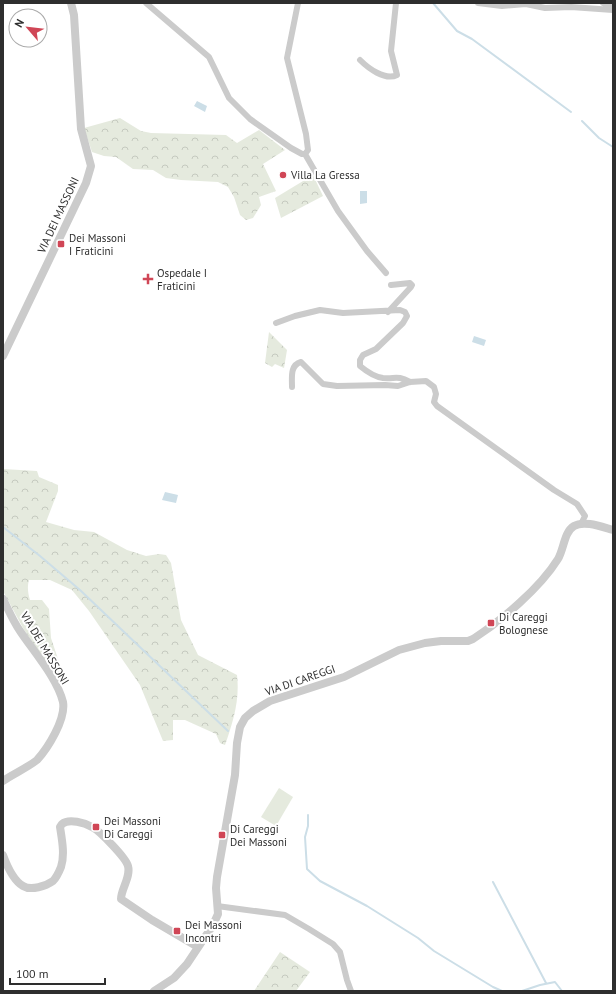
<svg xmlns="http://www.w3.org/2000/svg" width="616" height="994" font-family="'PT Sans',sans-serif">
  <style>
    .grass { fill: #e5eade }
    .forest { fill: url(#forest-crowns) }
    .water { fill: #ccdee7 }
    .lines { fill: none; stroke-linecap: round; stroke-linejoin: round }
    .stream { stroke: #ccdee7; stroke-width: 2 }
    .minor { stroke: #cbcbcb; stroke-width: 6 }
    .tertiary { stroke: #cbcbcb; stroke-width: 8 }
    .poi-dot { fill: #d04656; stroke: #fff; stroke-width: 1.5 }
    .labels { text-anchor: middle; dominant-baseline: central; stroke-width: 4; stroke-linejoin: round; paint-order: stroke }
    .poi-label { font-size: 11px; fill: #2e2e2e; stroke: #fff; text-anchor: start }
    .street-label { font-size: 11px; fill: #2e2e2e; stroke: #fff }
  </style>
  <defs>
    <pattern id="forest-crowns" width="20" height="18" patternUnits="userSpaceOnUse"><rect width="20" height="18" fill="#e5eade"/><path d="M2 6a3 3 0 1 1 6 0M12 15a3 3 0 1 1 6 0" fill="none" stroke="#c5c9bf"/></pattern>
  </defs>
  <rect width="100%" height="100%" fill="#fff"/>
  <!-- grass -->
  <path class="grass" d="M279,788L293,797L276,826L261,817Z"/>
  <!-- forest -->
  <path class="forest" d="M120,118L141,131L151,133L226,135L237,143L259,130L285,150L263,164L276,191L259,197L261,205L253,218L246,220L240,215L234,197L228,187L218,182L181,180L166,178L153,170L133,169L116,157L104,156L92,152L84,128Z
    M313,175L323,196L281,218L275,198Z
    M269,332L287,350L284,368L275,364L272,367L265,363Z
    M3,469L37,471L39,477L58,485V491L46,522L74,530L94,532L127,550L146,556L159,554L166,555L171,563L181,620L198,655L237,675C240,700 233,722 225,745L220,743L216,734L196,725L185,720H173V740L163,741L140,685L89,611L72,590L50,580H29C27,586 28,594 30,600H42L49,609L51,638L60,665L61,686L23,628L3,591Z
    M280,952L310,972L296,991H254Z"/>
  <!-- water -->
  <path class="water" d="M197,101L207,106L205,112L194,106Z
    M360,191H367V203L360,204Z
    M474,336L486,340L484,346L472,342Z
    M165,492L178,495L176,503L162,500Z"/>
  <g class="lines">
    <!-- stream -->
    <path class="stream" d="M433,3L457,31L472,39L571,112
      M582,121L599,138L613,147
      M3,527L40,556L80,590L228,731
      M308,815V826L305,837L307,869L320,881L367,906L418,938L434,951L493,987L502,991
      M493,882L546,983
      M522,991L540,985L555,982L562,991"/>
    <!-- minor -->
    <path class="minor" d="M146,3L209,57L229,98L250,119L291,148L302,154H305L308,150L306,134L287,58L298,3
      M478,3L502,6L526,4L545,8L571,7L613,10
      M603,3L613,7
      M360,60C368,68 385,81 397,75L391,51L396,3
      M305,154L338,211L367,251L386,273
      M388,312L411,287L412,285L410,283L391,285
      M276,323L295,316L320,310L343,313L400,310L405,312L407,316L403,323L376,349L363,355L360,360V366C366,371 375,377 383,378C396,379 397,375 410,382
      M292,387C292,377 290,365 301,362L323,384L337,386L385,385L398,386L410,382L426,381L434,387L436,394L434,402L437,406L554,490L577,504L585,516L581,524
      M217,906L285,915L309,929L333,944L340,952L347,980L351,991"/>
    <!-- tertiary -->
    <path class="tertiary" d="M3,356L86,183L91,166L81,129L74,15L71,3
      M3,599C8,609 13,621 20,631C34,652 57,678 63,702C66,719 48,748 37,760C27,768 13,774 3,781
      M3,855C7,866 13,880 23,886C31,891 46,886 53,881C56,878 59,872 61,867C65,855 62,840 60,827L62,824C69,818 85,823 92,827C100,831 126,858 128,866C131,877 121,889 121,899L152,920L198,947
      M154,991L174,978L187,964L213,925L218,914L216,888L217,877L235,775L237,743L240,727L245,718L253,711L270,701L344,677L399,650L425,643L441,641H468L473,639C502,620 540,588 558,559C564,549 564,532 574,526C584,520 602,527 613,530"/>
  </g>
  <!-- markers -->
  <g class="poi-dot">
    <circle cx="283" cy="175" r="4"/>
    <rect x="57" y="240" width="8" height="8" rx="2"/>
    <path d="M146 273h4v4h4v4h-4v4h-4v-4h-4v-4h4z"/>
    <rect x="487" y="619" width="8" height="8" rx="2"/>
    <rect x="92" y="823" width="8" height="8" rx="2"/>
    <rect x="218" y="831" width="8" height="8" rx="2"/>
    <rect x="173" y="927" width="8" height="8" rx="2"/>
  </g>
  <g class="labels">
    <!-- poi labels -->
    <g class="poi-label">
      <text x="291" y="175">Villa La Gressa</text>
      <text x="69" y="238">Dei Massoni<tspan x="69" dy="13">I Fraticini</tspan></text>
      <text x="157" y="273">Ospedale I<tspan x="157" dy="13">Fraticini</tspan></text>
      <text x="499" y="617">Di Careggi<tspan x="499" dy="13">Bolognese</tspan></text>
      <text x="104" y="821">Dei Massoni<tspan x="104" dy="13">Di Careggi</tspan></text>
      <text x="230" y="829">Di Careggi<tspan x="230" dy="13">Dei Massoni</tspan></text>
      <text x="185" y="925">Dei Massoni<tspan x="185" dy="13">Incontri</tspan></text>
    </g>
    <!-- street labels -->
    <g class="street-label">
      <text transform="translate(58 215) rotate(-65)">VIA DEI MASSONI</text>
      <text transform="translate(45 648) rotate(59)">VIA DEI MASSONI</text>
      <text transform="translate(300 680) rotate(-19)">VIA DI CAREGGI</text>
    </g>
  </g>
  <!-- border -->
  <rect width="616" height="994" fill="none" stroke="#2e2e2e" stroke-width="8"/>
  <!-- north arrow -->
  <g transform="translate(28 28) rotate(298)"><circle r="19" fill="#ffffff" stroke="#ababab"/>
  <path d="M0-3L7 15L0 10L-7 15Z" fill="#d04656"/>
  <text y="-6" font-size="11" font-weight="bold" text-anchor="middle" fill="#2e2e2e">N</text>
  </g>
  <!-- scale -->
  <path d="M10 978v6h95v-6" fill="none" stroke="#2e2e2e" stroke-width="2"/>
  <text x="16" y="978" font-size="12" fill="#2e2e2e" stroke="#ffffff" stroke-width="3" paint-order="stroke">100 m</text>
</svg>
